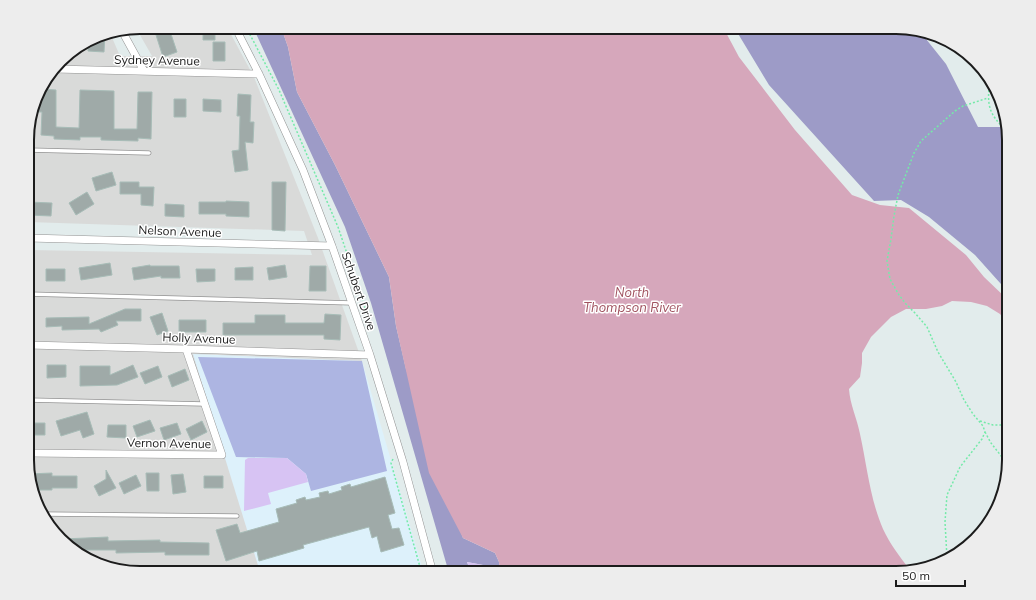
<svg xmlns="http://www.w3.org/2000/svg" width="1036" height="600" font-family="Mulish,sans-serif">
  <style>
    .residential { fill: #d9dad9 }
    .education { fill: #ddf1fb }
    .grass { fill: #adb5e2 }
    .forest { fill: #9d9bc7 }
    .park { fill: #d7c3f3 }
    .water { fill: #d6a7bb }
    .building { fill: #9faaa8; stroke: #a7bcb7 }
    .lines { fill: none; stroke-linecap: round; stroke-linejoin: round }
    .service-casing { stroke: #939393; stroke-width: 5 }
    .minor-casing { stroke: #939393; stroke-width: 8 }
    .path { stroke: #75eaa9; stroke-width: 1.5; stroke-dasharray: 2 2; stroke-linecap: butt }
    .service { stroke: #fff; stroke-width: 3.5 }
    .minor { stroke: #fff; stroke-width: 7 }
    .labels { text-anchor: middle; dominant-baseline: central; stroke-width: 3; stroke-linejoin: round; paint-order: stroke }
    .street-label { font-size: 12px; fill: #1c1c1c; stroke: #fff }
    .water-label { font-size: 13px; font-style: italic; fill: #a15360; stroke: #fff }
    .rim { fill: none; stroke: #1c1c1c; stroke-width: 2 }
  </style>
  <rect width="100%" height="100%" fill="#e2ecec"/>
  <!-- residential -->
  <path class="residential" d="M140,27H227L254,77L318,238L362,361L198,357L261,573H140L84,558L46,522L28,474V250L312,255L304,231L28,222V126L39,90L65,55L97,36L110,33L120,56H152L136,28Z"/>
  <!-- education -->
  <path class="education" d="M193,354L362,361L423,570L260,572Z"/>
  <!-- grass -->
  <path class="grass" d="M198,357L362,361L387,471L311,491L306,474L287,458L236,457Z"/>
  <!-- forest -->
  <path class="forest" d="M253,27H281L288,47L297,92L335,165L389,277L396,326L406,369L463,538L495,553L499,562L500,573H490L483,565L467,562L471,573H449L371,303L345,227Z
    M734,27H896L922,34L946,64L978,127H1007L1009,133V293L975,255L929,217L901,200L874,201L769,85Z"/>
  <!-- park -->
  <path class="park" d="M248,458H287L306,474L308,482L268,493L271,504L244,511L245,460Z
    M467,562L483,565L490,573H471Z"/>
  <!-- water -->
  <path class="water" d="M281,27H723L739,57L795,130L852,195L880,205L909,208L966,255L984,277L1007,299L1009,303V325L1000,314L987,306L971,302L952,301L942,306L926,309H906L891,317L871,337L862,353V363L860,377L849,389C850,405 857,418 860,434C867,466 870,499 883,529C890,544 900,557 910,570L903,573H500L499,562L495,553L463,538L429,473L396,326L389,277L335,165L297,92L288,47Z"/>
  <!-- building -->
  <path class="building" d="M203,27H215V40H203Z
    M170,31L177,52L163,57L156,35Z
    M105,34L104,52L88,51V41L97,36Z
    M213,42H225V61H213Z
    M42,89L56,90V127L79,128L80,90L114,91V129H137L138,92H152L151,139L138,138V141L101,140V137H80V140L54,139V136L41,135L42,112H32L36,98H42Z
    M238,94L251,95L250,122H254L253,143L245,142L248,170L235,172L232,151L239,150L240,116H237Z
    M174,99H186V117H174Z
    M203,99L221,100V112L203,111Z
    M112,172L116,185L96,191L92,178Z
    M120,182H139V187H154L153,206L141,205V194H120Z
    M272,182H286L285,231L272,230Z
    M87,192L94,204L76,215L69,203Z
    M226,201L249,202V217L226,216V214H199V202H226Z
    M28,202L52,203L51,216L28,215Z
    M165,204L184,205V217L165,216Z
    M110,263L112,275L81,280L79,268Z
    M150,265V266H179L180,278H161V276L134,280L132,268Z
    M285,265L287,277L269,280L267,268Z
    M310,266H326V291H309Z
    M253,267V280H235V268Z
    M46,269H65V281H46Z
    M196,269H215V281L197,282Z
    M125,309H141V321H116L118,325L101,332L99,329L62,330V326L46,327V318L89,317V324Z
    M162,313L168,331L157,335L150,317Z
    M325,314L341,315L340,340L324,339V335H223V323H255V315H285V323H324Z
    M179,320H206V332H179Z
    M47,365H66V377L47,378Z
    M133,365L138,377L117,385L80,386V366H110V375Z
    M158,366L162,377L145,384L140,373Z
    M185,369L189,380L172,387L168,376Z
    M87,412L94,434L83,438L80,430L61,436L56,421Z
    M150,420L155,431L137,437L133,426Z
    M202,421L207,432L191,440L186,429Z
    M28,423H45V435H28Z
    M177,423L181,434L164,440L160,428Z
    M108,425H126V438L107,437Z
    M106,470L116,488L99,496L94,486L106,479Z
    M52,473V476H77V488H52V490H34L28,474Z
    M146,473H159V491H147Z
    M183,474L186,492L173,494L171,475Z
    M136,475L141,486L124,494L119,483Z
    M204,476H223V488H204Z
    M385,477L395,513L388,515L392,529L399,528L404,545L381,552L377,536L372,538L369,527L303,545L304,548L259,561L257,551L226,561L216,530L237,524L240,533L279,522L276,509L297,503L296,500L305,497L306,500L320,497L319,493L328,491L329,494L342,490L341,487L350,484L351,487Z
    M108,537V541L160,540V542L209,543V555H165V552L116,553V550H82V551H76L63,539Z"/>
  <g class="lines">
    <!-- service casing -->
    <g class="service-casing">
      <path id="service" d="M28,150L149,153
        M28,294L352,303
        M28,400L204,404
        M43,514L237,516"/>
    </g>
    <!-- minor casing -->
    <g class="minor-casing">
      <path id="minor" d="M235,27L259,74L303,170L332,246L370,355L403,462L433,573
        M122,31L144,71
        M55,69L259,74
        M28,238L332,246
        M28,345L186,349L370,355
        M28,453L222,455L186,349"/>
    </g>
    <!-- path -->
    <path class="path" d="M246,27L279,90L338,227L363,301L371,330
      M958,48L960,49
      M990,78C987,105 987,113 1008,132
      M980,421L993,425H1009
      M985,432L991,443L1009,466
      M393,459L391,463L420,567
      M947,558L945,522L947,495L960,467L982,439L985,432L983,426L973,414L964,400L956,382L938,352L927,327L915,313L906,304L899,295L890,279L887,261L891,239L894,216L898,195L914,153L921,141L955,111L963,106L988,98"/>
    <!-- service -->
    <use href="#service" class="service"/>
    <!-- minor -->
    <use href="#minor" class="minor"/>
  </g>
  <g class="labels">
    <!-- street labels -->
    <g class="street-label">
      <text transform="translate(157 60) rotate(1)">Sydney Avenue</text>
      <text transform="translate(180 231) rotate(2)">Nelson Avenue</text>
      <text transform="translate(359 291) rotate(71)">Schubert Drive</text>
      <text transform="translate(199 338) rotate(2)">Holly Avenue</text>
      <text transform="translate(169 443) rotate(1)">Vernon Avenue</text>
    </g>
    <!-- water labels -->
    <g class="water-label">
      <text x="632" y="292">North<tspan x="632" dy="15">Thompson River</tspan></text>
    </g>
  </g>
  <!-- crop -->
  <path d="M0 0H1036V600H0ZM140 34H896A106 106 0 0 1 1002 140V460A106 106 0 0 1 896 566H140A106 106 0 0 1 34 460V140A106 106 0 0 1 140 34Z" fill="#ededed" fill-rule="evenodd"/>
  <path class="rim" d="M140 34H896A106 106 0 0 1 1002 140V460A106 106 0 0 1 896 566H140A106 106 0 0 1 34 460V140A106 106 0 0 1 140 34Z"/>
  <!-- scale -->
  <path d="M896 580v6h69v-6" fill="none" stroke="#1c1c1c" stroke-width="2"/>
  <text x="902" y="580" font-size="12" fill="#1c1c1c" stroke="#ffffff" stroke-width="3" paint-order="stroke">50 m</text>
</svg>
